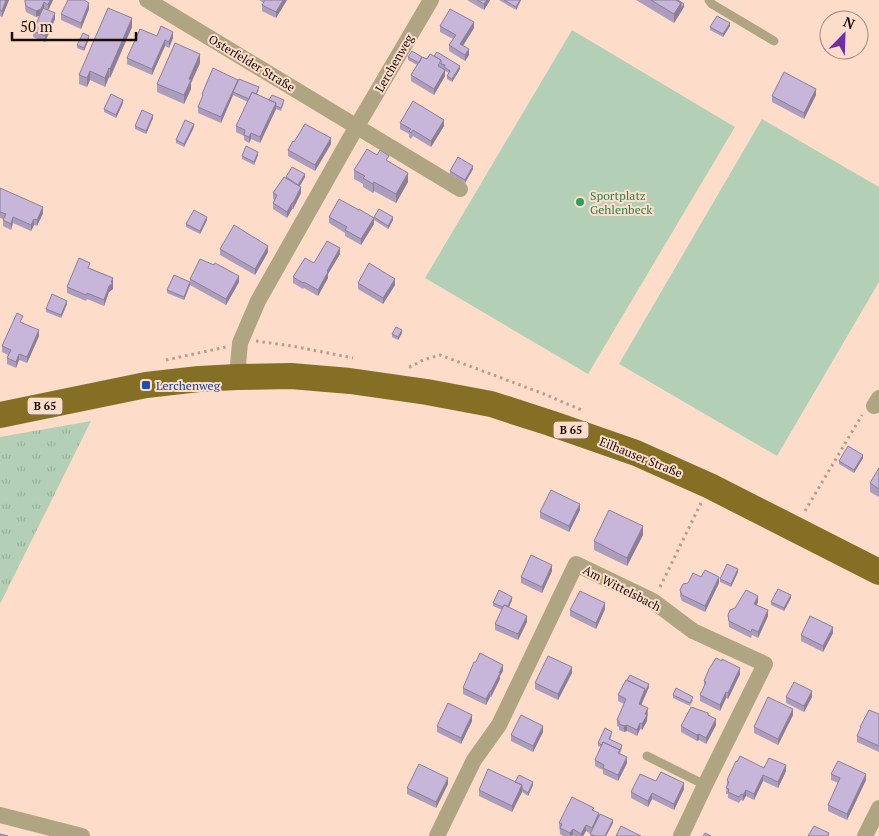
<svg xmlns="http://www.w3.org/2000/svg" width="879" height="836" font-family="'PT Serif',serif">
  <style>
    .grass { fill: url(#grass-tufts) }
    .park { fill: #b3d0b7 }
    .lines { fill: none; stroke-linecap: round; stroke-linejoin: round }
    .path { stroke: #b69d8e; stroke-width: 3; stroke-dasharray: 2.5 4; stroke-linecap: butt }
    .service { stroke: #b0a582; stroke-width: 9 }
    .minor { stroke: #b0a582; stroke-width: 16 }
    .primary { stroke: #846f24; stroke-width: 26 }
    .wall { fill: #ab9dbb }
    .shaded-wall { fill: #8b7f98 }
    .building { fill: #c7b6d9; stroke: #8b7f98 }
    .leisure-dot { fill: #2e9e5b; stroke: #fdddca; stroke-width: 2 }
    .transit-dot { fill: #1a4fb4; stroke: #fdddca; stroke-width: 2 }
    .labels { text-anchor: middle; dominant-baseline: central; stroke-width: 4; stroke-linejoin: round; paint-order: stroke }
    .shield { fill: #fdddca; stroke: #5b4b41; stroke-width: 1 }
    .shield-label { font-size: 11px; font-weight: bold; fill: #160c06 }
    .street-label { font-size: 12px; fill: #160c06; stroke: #fdddca }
    .leisure-label { font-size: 12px; fill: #27864d; stroke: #fdddca; text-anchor: start }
    .transit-label { font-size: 12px; fill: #164399; stroke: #fdddca; text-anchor: start }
  </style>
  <defs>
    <pattern id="grass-tufts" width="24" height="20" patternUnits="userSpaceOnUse" patternTransform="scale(1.25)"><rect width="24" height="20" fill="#b3d0b7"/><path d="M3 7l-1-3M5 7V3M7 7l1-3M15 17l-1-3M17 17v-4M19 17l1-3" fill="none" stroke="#99b19c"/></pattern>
  </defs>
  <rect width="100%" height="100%" fill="#fdddca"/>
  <!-- grass -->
  <path class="grass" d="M91,421L0,604V437Z"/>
  <!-- park -->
  <path class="park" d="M572,30L735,127L588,374L425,278Z
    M762,119L879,187V282L777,456L619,364Z"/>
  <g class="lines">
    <!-- path -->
    <path class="path" d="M256,341L292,346L353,358
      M166,360L226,347
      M409,367L412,366L423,360L440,355L544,394L584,411
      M805,511L862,415
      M660,587L701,503"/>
    <!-- service -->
    <path class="service" d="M709,0L712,4L774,41
      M647,756L705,785"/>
    <!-- minor -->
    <path class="minor" d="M147,0L460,189
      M237,377L240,343L258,301L357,126L431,0
      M874,406L879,398
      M0,815L82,836
      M437,836L474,760L499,725L576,564L653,601L693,631L765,664L705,785L681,836
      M865,836L879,808"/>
    <!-- primary -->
    <path class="primary" d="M0,415L146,385L199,379L237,377L291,376L350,381L427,392L491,404L550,423L636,453L710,486L879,572"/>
  </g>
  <!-- wall -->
  <path class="wall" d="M0,0H9L2,17L0,16Z
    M53,0L48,10L55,19L45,42L33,37V31L40,15L36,17L26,12L25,8V2Z
    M259,0H287L276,18L262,11V5L264,3Z
    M467,0H490L484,10Z
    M499,0H521L516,10Z
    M636,0H678L684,7L674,23Z
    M89,9L81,29L61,20V14Z
    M440,26L474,28L463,46L469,55L465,61L449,51V45L453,39L440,32Z
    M730,26L723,37L710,30V27Z
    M132,27L110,78L109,77L105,87L90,80L87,87L79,84V75Z
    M157,36L173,38L169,48L165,46L152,75L127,64V58Z
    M89,39L84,51L77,48V45Z
    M408,57H422L460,69L452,82L447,79V76L449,73L445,71V76L434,95L411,81V75L417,65L408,60Z
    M200,63L191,83V89L184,104L157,92V84Z
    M238,82L259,90L257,94L269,100L284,103L281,111L276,109L260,143L251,139L249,143L244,140V136L236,132V126L248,102L233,95L221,123L198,113V107L202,98V94Z
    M816,95L804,119L772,102V96Z
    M123,103L116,118L104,112V109Z
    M153,118L146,134L135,129V126Z
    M400,123L444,126L431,147L413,136L411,139L409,137V134L400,129Z
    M194,127L184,147L176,143V140Z
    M294,142L331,144L315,171L288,156V150Z
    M258,155L254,165L242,159V156Z
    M389,161L408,182L396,203L374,191L373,193L363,187V184L354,179V170Z
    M473,169L465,183L450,174V171Z
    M286,177H305L300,186L301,193L293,209H292L287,218L273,209V203L275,200L273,199V193Z
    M0,188L43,213L37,226L34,225L31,231L13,223L11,230L3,226V219L0,218Z
    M359,210L374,224L361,245L345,236V233L329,223V217Z
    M374,217L393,220L388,229L374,220Z
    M207,220L200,234L186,227V224Z
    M220,249L268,252L255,275L220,255Z
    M340,254L328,274V278L318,296L304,288L303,289L293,283V277L314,263Z
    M90,268L113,278V289L109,292L104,306L87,299L86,301L67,293V287Z
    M190,279L239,282L226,305L190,285L184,300L167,293V290L190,282Z
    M358,283L395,285L383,304L358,289Z
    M67,304L61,318L46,312V309Z
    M23,323L39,336L27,363L19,360L16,368L7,364V358L8,355L2,352V346Z
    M402,333L398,340L392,337V334Z
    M863,458L854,473L839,464V461Z
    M879,468V497L870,492V483Z
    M580,510L569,532L540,518V512Z
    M643,535L627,566L594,550V541Z
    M552,571L542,593L521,583V577Z
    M738,572L731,587L720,582V579Z
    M701,577L719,583L705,612L682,601L680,596V590L688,583Z
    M791,598L784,611L771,605V602Z
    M512,600L509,607L527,622L518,640L495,630V624L502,610L493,606V603Z
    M758,602L757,605L768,616L758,638L752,635L751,638L729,627L728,615Z
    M605,609L596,629L570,616V610Z
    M833,633L823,652L801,641V635Z
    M503,671L500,676V679L491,697H490L486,705L463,694V688Z
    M572,673L558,700L535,689V683Z
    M740,674L728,699L726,698L720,711L700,701V695L704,686V681Z
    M649,687L641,705L648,714L647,717V721L642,730L640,729L637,736L627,731L624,732L619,730V727L617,726V720L624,704L618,701V695Z
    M673,695L693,700L690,706L673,698Z
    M786,697H812L804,712L786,703Z
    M879,714V752L857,742V736L860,729V727Z
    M708,715L716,725L706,744L699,740L697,741L681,732V726Z
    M793,715L778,745L754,733V727Z
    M472,721L461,744L437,732V726Z
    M543,732L533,752L511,741V735Z
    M612,735L610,740L622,748L620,754L627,763L618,781L603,774V770L595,766V760L601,747L598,746V743Z
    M764,768L786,771L778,788L763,781L754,800L746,796L743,801L741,800L739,803L728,798V794H726L727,780Z
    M831,774L866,780L847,820L828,811V805L838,783L831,780Z
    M656,781L684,789L674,810L652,799L648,807L631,798V792Z
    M515,782L533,785L528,796L522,792L512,812L479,796V790Z
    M448,784L436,808L407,794V788Z
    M594,811L599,816L613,823L606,836H590L591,834L586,831L583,836H574L573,835L572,836H563L560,834L559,823Z"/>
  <!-- shaded-wall -->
  <path class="shaded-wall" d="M6,0H9L2,17V11Z
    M50,0H53L48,11V5Z
    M283,0H287L276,18V12Z
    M487,0H490L484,10V4Z
    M520,0H521L516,10V7Z
    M44,2V8L41,15L36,17V11Z
    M89,3V9L81,29V23Z
    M681,3L684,4V7L674,23V14Z
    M55,13V19L45,42V36Z
    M132,18V27L110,78V69Z
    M474,22V28L460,50V44Z
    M730,23V26L723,37V34Z
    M173,32V38L169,48V42Z
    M89,36V39L84,51V48Z
    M165,40V46L152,75V69Z
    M469,49V55L465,61V55Z
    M200,54V63L191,83V89L184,104V95L189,79Z
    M460,66V69L452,82V79Z
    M109,68V77L105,87V78Z
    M445,70V76L434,95V89Z
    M90,71V80L87,87V78Z
    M238,80V86L233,92V95L221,123V117Z
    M816,89V95L804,119V113Z
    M123,100V103L116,118V115Z
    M276,103V109L260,143V137Z
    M153,115V118L146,134V131Z
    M444,120V126L431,147V141Z
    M194,124V127L184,147V144Z
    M251,133V139L249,143V137Z
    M331,138V144L315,171V165Z
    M258,152V155L254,165V162Z
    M473,166V169L465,183V180Z
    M408,173V182L396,203V194Z
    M305,174V177L297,190V187Z
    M374,182V191L373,193V184Z
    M301,187V193L293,209V203Z
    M292,203V209L287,218V212Z
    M43,207V213L37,226V220Z
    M13,217V223L11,230V224Z
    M207,217V220L200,234V231Z
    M393,217V220L388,229V226Z
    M374,218V224L361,245V239Z
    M34,219V225L31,231V225Z
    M268,246V252L255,275V269Z
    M340,248V254L328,274V278L318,296V290L327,271Z
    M239,276V282L226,305V299Z
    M113,278V289L109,292L104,306V300Z
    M395,279V285L383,304V298Z
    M190,282V285L184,300V297Z
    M67,301V304L61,318V315Z
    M39,330V336L27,363V357Z
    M402,330V333L398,340V337Z
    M19,354V360L16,368V362Z
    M863,455V458L854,473V470Z
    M580,504V510L569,532V526Z
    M643,526V535L627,566V558Z
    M552,565V571L542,593V587Z
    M738,569V572L731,587V584Z
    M719,577V583L705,612V606Z
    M791,595V598L784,611V608Z
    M758,596V602L754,610V604Z
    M512,597V600L507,612V609Z
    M605,603V609L596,629V623Z
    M768,610V616L758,638V632Z
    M527,616V622L518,640V634Z
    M833,627V633L823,652V646Z
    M503,665V671L500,676V679L491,697V691Z
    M572,667V673L558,700V694Z
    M740,668V674L728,699V693Z
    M649,684V687L639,710V704L645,689Z
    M490,691V697L486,705V699Z
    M812,691V697L804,712V706Z
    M726,692V698L720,711V705Z
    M648,708L647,721L642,730V724L645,714Z
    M793,709V715L778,745V739Z
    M472,715V721L461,744V738Z
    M716,719V725L706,744V738Z
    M640,723V729L637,736V730Z
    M627,725V731L624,732V726Z
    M543,726V732L533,752V746Z
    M699,734V740L697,741V735Z
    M627,757V763L618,781V775Z
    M786,765V771L778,788V782Z
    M866,774V780L847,820V814Z
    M763,775V781L754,800V794Z
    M448,778V784L436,808V802Z
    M533,782V785L528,796V793Z
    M684,783V789L674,810V804Z
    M522,785V792L512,812V806Z
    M746,790V796L743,801V795Z
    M652,793V799L648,807V801Z
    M599,813V819L592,834V828Z
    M613,820V823L606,836H605Z
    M586,825V831L583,836H581V834Z
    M573,829V835L570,836V833Z"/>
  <!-- building -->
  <path class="building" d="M0,0H6L2,11L0,10Z
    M25,0H50L48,5L44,2L41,9L36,11L26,6L25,2Z
    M68,0H84L89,3L81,23L61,14Z
    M265,0H283L276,12L262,5Z
    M477,0H487L484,4Z
    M504,0H520L516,7Z
    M651,0H676L681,3L674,14Z
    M676,0H678L684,4L681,9V3Z
    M43,8L55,13L45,36L33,31Z
    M108,8L132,18L110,69L109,68L105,78L90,71L87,78L79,75Z
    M450,9L474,22L460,44L469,49L465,55L449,45L456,35L440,26Z
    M717,16L730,23L723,34L710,27Z
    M161,26L173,32L169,42L165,40L152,69L127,58L140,29L157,36Z
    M83,33L89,36L84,48L77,45Z
    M175,43L200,54L189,79L191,80L184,95L157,84Z
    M412,51L422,57L419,63L408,57Z
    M437,52L460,66L452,79L447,76L450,71L444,67L445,65L441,64V60L434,56Z
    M430,54L441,60L438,66L445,70L434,89L411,75L422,57L427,59Z
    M213,68L238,80L221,117L198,107L203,95L202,94Z
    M784,72L816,89L804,113L772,96Z
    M239,79L259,87L256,94L252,92L249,99L233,92Z
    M252,92L276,103L260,137L251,133L249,137L244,135L245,130L236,126Z
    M111,94L123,100L116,115L104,109Z
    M272,95L284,100L281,108L276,106V103L269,100Z
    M413,101L444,120L431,141L413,130L411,133L409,131L411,129L400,123Z
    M142,110L153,115L146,131L135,126Z
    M185,120L194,124L184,144L176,140Z
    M305,124L331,138L315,165L288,150L293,141L294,142Z
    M246,146L258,152L254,162L242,156Z
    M367,149L377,155L380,150L389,156L386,160L408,173L396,194L374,182L373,184L363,178L365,176L354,170Z
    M458,157L473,166L465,180L450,171Z
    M292,167L305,174L298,185L286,177Z
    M284,177L301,187L293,203H292L287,212L273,203L277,195L273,193Z
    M0,188L43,207L37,220L34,219L31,225L13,217L11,224L3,220L6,214L0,212Z
    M339,199L359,210V209L374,218L361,239L345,230L347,227L329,217Z
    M379,209L393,217L388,226L374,217Z
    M194,210L207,217L200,231L186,224Z
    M234,225L268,246L255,269L220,249Z
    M327,241L340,248L327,271L328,272L318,290L304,282L303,283L293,277L305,258L314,263Z
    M79,258L90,263L88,268L113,278L111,282L113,283L109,286L104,300L87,293L86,295L67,287Z
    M200,259L214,265L215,263L239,276L226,299L190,279Z
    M369,263L395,279L383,298L358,283Z
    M174,275L190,282L184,297L167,290Z
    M52,294L67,301L61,315L46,309Z
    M17,313L23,316L20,322L39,330L27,357L19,354L16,362L7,358L11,350L2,346Z
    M396,327L402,330L398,337L392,334Z
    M848,446L863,455L854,470L839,461Z
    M879,468V489L870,483Z
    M551,490L580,504L569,526L540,512Z
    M609,510L643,526L627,558L594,541Z
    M531,555L552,565L542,587L521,577Z
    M727,564L738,569L731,584L720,579Z
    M705,570L719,577L705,606L682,595L680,590L683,584L688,583L693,573L701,577Z
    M778,589L791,595L784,608L771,602Z
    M499,590L512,597L508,606L504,605L503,607L493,603Z
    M746,590L758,596L754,604L768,610L758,632L752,629L751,632L729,621L728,615L730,610L735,608Z
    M580,591L605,603L596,623L570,610Z
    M504,605L527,616L518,634L495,624Z
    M810,616L833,627L823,646L801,635Z
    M480,653L503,665L499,673H500L491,691H490L486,699L463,688L474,662H476Z
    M548,656L572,667L558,694L535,683Z
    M716,658L722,661V659L740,668L728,693L726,692L720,705L700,695L706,682L704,681L709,669Z
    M630,675L649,684L645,692V689L627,680Z
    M626,680L645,689L639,704L648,708L645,714L647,715L642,724L640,723L637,730L627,725L624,726L619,724V721L617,720L626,699L618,695Z
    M794,682L812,691L804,706L786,697Z
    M676,688L693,697L690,703L673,695Z
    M768,697L793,709L778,739L754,727Z
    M448,703L472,715L461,738L437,726Z
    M691,707L708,713V715L716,719L706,738L699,734L697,735L681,726Z
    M869,710L879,714V746L857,736L861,727H860Z
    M521,715L543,726L533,746L511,735Z
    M605,728L612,732L609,739L622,745L620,750L603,742L602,745L598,743Z
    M603,742L620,750L618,753L627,757L618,775L603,768L604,765L595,760Z
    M740,756L764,768L769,758L786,765L778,782L763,775L754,794L746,790L743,795L741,794L739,797L728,792L729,789L726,788L729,782L727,780L736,761L737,762Z
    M838,761L866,774L847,814L828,805L840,778L831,774Z
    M419,764L448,778L436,802L407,788Z
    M488,769L522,785L512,806L479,790Z
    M661,772L684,783L674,804L652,793L648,801L631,792L640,774L656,781Z
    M519,775L533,782L528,793L522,789V785L515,782Z
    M572,797L594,808L592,810L599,813L592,828L586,825L581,834L573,829L570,833L560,828L562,824L559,823Z
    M600,814L613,820L605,836H595L590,834Z
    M621,826L641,836H616Z
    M814,826L829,833L828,836H808Z
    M705,833L711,836H703Z
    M0,834L8,836H0Z"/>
  <!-- markers -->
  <circle class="leisure-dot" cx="580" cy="202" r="5"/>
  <rect class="transit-dot" x="141" y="380" width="10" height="10" rx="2.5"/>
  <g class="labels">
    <!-- shield labels -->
    <g class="shield">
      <rect x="27.5" y="397.5" width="35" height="17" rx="4"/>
      <rect x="553.5" y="421.5" width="35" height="17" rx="4"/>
    </g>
    <g class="shield-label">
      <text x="45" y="406">B 65</text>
      <text x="571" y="430">B 65</text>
    </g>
    <!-- street labels -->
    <g class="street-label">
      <text transform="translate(252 63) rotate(31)">Osterfelder Straße</text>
      <text transform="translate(394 63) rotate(-60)">Lerchenweg</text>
      <text transform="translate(641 457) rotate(22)">Eilhauser Straße</text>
      <text transform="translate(622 588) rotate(27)">Am Wittelsbach</text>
    </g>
    <!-- leisure labels -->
    <g class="leisure-label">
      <text x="590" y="195">Sportplatz<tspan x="590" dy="14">Gehlenbeck</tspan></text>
    </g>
    <!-- transit labels -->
    <g class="transit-label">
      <text x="156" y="385">Lerchenweg</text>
    </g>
  </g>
  <!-- north arrow -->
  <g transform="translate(844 35) rotate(23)"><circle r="24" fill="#fdddca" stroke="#a1897c"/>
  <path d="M0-4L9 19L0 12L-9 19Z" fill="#6f30a6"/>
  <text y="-8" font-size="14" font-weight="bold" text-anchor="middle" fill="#160c06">N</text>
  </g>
  <!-- scale -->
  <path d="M12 32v8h124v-8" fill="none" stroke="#160c06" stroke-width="2.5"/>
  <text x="20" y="32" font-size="15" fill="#160c06" stroke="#fdddca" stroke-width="4" paint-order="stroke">50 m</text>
</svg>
